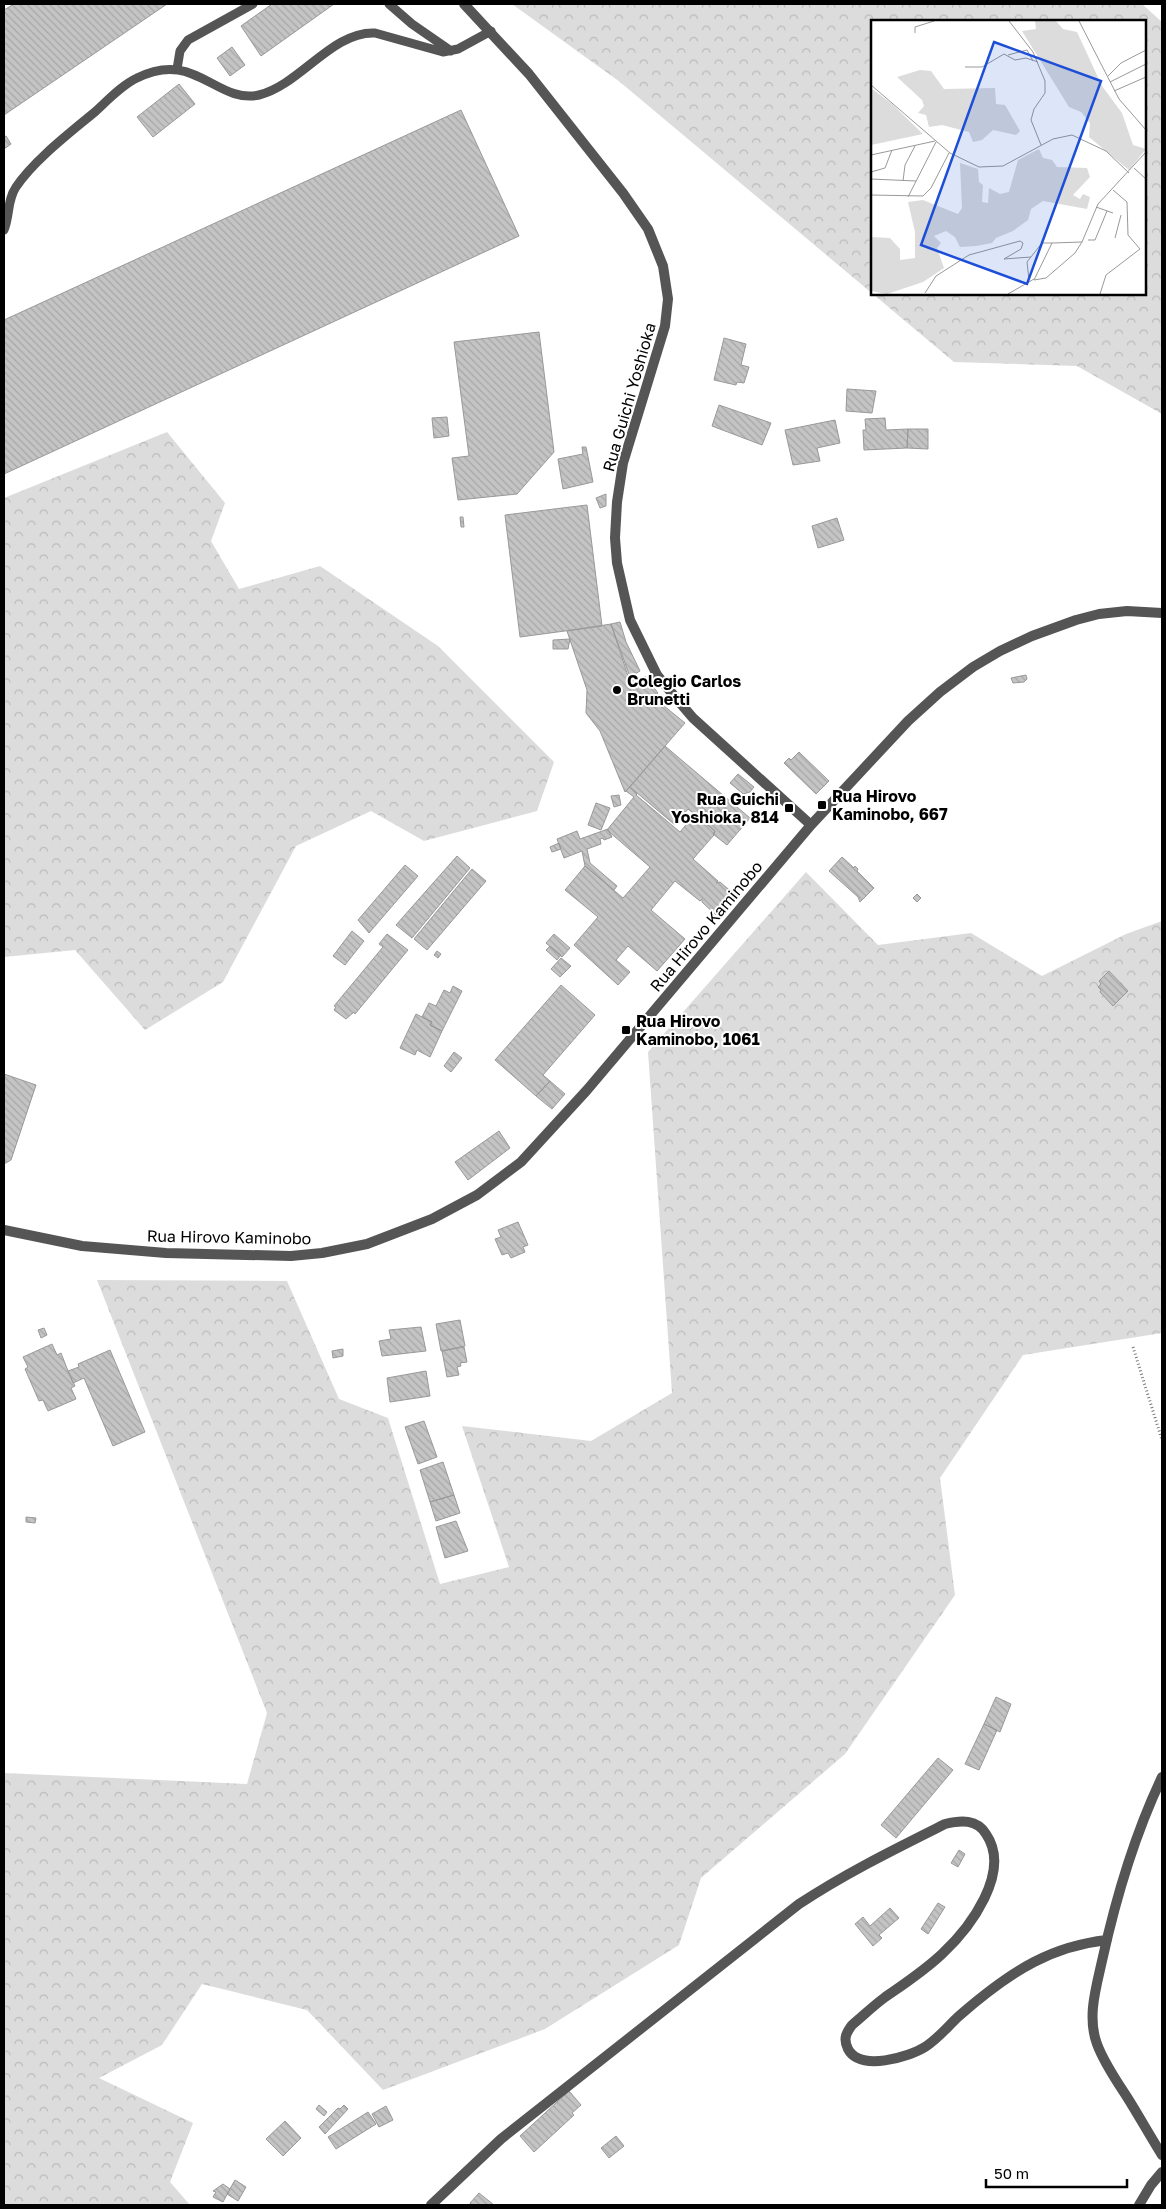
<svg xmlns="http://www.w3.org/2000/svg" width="1166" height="2209" font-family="'Golos Text',sans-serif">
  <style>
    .forest { fill: url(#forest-crowns); fill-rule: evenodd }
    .building { fill: url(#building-back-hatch); stroke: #999 }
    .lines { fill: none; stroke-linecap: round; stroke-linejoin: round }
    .path { stroke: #777; stroke-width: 3; stroke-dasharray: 1 2.5; stroke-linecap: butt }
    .service { stroke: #555; stroke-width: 9 }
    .minor { stroke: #555; stroke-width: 10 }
    .poi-dot { fill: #000; stroke: #fff; stroke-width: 2 }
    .labels { text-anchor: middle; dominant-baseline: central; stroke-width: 4; stroke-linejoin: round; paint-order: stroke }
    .street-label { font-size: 16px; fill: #000; stroke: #fff }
    .poi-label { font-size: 16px; font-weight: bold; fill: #000; stroke: #fff; text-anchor: start }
    .inset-road { fill: none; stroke: #999; stroke-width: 1 }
    .view { fill: #1d4ed8; fill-opacity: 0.15; stroke: #1d4ed8; stroke-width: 2.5 }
    .inset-edge { fill: none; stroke: #000; stroke-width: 2.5 }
  </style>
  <defs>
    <pattern id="forest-crowns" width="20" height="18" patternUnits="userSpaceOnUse" patternTransform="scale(1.25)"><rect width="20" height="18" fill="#dcdcdc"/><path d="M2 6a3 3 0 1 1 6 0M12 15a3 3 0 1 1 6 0" fill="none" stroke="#bbb"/></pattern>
    <pattern id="building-back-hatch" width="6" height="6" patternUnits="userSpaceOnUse" patternTransform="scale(1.25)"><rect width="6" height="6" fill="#c4c4c4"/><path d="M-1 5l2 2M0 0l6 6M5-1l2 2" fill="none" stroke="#a7a7a7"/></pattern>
  </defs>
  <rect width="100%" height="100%" fill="#fff"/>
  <!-- forest -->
  <path class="forest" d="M512,4H1142L1162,22V414L1077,366L954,362L620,82ZM872,21H1145V294H872Z
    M167,432L225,503L211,541L239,589L320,566L438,646L554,762L537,811L424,841L371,811L296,846L223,982L145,1030L75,950L4,957V498Z
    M806,872L878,945L971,933L1042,976L1126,934L1162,921V1333L1023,1355L940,1478L955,1595L845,1754L701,1878L679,1945L545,2029L383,2090L307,2010L202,1984L162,2045L99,2078L193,2123L170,2182L190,2205H4V1773L247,1784L267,1713L97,1280L287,1281L339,1399L388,1418L440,1584L509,1567L462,1426L591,1441L672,1393L648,1052Z"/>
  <!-- building -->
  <path class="building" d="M14,4H167L4,115V10Z
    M272,4H334L261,56L241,26Z
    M232,47L245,65L230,76L217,58Z
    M179,84L195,104L153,137L137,117Z
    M461,110L519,236L4,474V320Z
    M6,136L11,144L4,149V137Z
    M539,332L554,452L517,494L458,500L452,458L469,456L454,342Z
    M724,338L746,344L741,365L749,367L744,383L737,382L736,385L714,380Z
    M847,389L876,391L872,413L846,411Z
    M719,405L771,423L762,445L712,426Z
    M447,417L449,436L434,438L432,418Z
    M885,418L886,430L908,429L907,448L864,450L863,430H866L865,419Z
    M835,420L840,443L817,448L820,461L793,465L785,430Z
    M908,429H928V449L907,448Z
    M582,447H586L593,482L563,489L558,459L583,454Z
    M606,494V506L600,508L596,498Z
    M587,505L602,626L520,637L505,515Z
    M460,517H463L464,527H461Z
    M837,518L844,540L818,548L812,526Z
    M620,622L626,642L640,671L630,677L611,624Z
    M611,624L628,676L638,684L645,676L658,693L653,697L685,723L625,792L600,731L586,713L587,690L567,631Z
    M570,639L568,649H553V640Z
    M1026,675L1027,679L1024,682L1013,683L1011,678Z
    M665,746L750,818L727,845L713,834L715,831L688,809L675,825L630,787Z
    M799,752L829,781L816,794L784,763L789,758L791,760Z
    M738,774L754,787L750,792L743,794L730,783Z
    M630,787L637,794L636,795L680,832L695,814L715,831L714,835L693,859L718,881L716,883L720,882L734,894L716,915L702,902V899L700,901L675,881L651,910L685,939L657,971L628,946L616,960L630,972L618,985L574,945L598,917L565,890L585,866L623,898L650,867L607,830L634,797L626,791Z
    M619,795L621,805L614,807L611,796Z
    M596,803L610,808L601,830L588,825Z
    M608,829L612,837L604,840L603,838L600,839L601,844L587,849L590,863L617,886L614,890L585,866L582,851L564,858L557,839L577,831L580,839Z
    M559,843L561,849L552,852L550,847Z
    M457,856L470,868L412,938L396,925Z
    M842,857L854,868L855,866L858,869L857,871L874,888L860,902L858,897L829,871Z
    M405,865L418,876L369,933L358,920Z
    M472,869L486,881L427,950L414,939Z
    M917,894L921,898L917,902L913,898Z
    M352,931L364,941L345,965L333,956Z
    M387,934L408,950L355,1014L354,1012L346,1019L334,1010L336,1007L334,1006L383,947L379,944Z
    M554,934L570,948L562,957L546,943Z
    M550,946L561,955L557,960L546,950Z
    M437,951L441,954L438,958L434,955Z
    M561,958L571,966L560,977L551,969Z
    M1109,971L1128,991L1113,1006L1100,992L1101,990L1098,987L1101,984L1099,981Z
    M561,985L595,1015L543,1075L550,1081L536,1096L495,1060Z
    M453,986L462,991L442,1031L430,1025L432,1022L422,1017L429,1003L436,1006L444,990L450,993Z
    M416,1014L432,1022L430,1025L442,1031L430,1057L417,1050L415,1055L400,1048Z
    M454,1052L462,1058L451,1072L444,1066Z
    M4,1074L36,1085L11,1160L4,1164Z
    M550,1081L565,1094L552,1109L536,1096Z
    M499,1131L510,1148L468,1180L455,1162Z
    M518,1222L528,1245L523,1247L525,1252L511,1258L508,1253L502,1255L495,1239L501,1237L498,1230Z
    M460,1320L465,1346L441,1351L436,1324Z
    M421,1327L426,1351L382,1356L379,1341L391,1339L389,1330Z
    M44,1328L47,1335L41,1338L38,1330Z
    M52,1344L57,1355L61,1353L68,1371L75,1386L71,1388L76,1399L48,1411L43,1400L39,1401L25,1369L28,1367L23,1357Z
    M464,1347L467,1362L460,1363L461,1366L457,1367L459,1375L447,1377L442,1351Z
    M343,1349V1356L333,1358L332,1351Z
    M110,1350L145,1432L113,1446L84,1378L73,1383L68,1371L79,1367L78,1364Z
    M426,1371L430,1396L390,1402L387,1378Z
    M424,1421L437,1457L418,1464L405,1427Z
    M443,1462L454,1495L430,1502L420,1470Z
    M454,1495L460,1513L436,1521L430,1502Z
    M26,1517L36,1518L35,1523L26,1522Z
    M456,1521L468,1551L445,1558L436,1527Z
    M996,1697L1011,1704L1000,1732L984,1724Z
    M984,1724L997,1730L979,1770L965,1764Z
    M938,1758L953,1770L896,1838L881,1825Z
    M959,1850L965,1854L958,1867L951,1863Z
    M938,1903L945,1907L928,1934L921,1929Z
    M890,1908L899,1918L879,1935L882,1938L873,1946L855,1924L863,1917L870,1926Z
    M569,2091L581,2105L572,2113L574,2115L534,2152L520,2136Z
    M319,2105L327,2112L324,2116L316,2109Z
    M344,2105L348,2109L325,2134L319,2127L338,2108L340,2109Z
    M386,2106L393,2120L379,2127L372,2114Z
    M368,2112L376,2124L336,2149L328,2137Z
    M285,2121L301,2138L283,2156L266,2139Z
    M616,2136L624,2146L609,2158L601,2148Z
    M235,2180L246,2187L238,2201L227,2194Z
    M223,2184L230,2189L223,2202L213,2197L216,2192L213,2191Z
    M479,2193L494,2205H471L470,2203Z"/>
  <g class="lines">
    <!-- path -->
    <path class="path" d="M1133,1347L1162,1440"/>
    <!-- service -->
    <path class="service" d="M389,4L412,24L451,51
      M177,69L180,51L188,40L253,4
      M4,230C10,216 7,200 16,187C34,160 71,132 96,111C109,99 122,85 137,78C149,72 164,68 178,70C207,74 229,102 259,95C300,85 332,31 375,33L443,52L458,49L491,31"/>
    <!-- minor -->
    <path class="minor" d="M464,4L529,74L623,193L648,229L663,266L668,299L665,326L623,463L617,502L615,538L617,563L630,620L657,675L675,697L693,718L811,825
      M4,1230L82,1246L166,1253L291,1256L322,1253L367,1244L432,1219L477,1195L521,1162L587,1090L811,825L908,721L940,692L973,667L1000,651L1032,636L1076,620L1099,614L1127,611L1162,613
      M1162,1777C1134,1836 1116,1897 1102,1961C1096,1988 1087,2017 1097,2044C1104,2063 1116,2080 1127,2097C1139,2116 1150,2136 1162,2155
      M431,2205L501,2139L799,1904C846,1873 895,1849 945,1824C961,1820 977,1819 986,1834C1012,1872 970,1928 942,1954C924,1971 904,1984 884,1998C873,2006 863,2016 852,2025C846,2033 843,2039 848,2049C860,2072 909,2057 925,2047C939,2038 948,2026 959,2016C982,1996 1007,1976 1034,1962C1057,1950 1081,1943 1107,1940
      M1139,2205L1151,2185L1162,2172"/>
  </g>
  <!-- markers -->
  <g class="poi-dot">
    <circle cx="617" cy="690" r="5"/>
    <rect x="817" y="800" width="10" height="10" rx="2.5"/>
    <rect x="784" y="803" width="10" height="10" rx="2.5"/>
    <rect x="621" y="1025" width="10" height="10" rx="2.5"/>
  </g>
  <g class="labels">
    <!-- street labels -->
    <g class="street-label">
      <text transform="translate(629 397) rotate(-74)">Rua Guichi Yoshioka</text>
      <text transform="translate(706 926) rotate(-50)">Rua Hirovo Kaminobo</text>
      <text transform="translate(229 1237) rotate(1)">Rua Hirovo Kaminobo</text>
    </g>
    <!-- poi labels -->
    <g class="poi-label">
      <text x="627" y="681">Colegio Carlos<tspan x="627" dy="18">Brunetti</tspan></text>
      <text x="832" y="796">Rua Hirovo<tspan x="832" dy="18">Kaminobo, 667</tspan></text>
      <text x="779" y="799" text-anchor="end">Rua Guichi<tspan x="779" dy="18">Yoshioka, 814</tspan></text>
      <text x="636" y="1021">Rua Hirovo<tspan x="636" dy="18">Kaminobo, 1061</tspan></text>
    </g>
  </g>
  <!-- overview -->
  <g transform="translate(871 20)">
    <rect width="275" height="275" fill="#fff"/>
    <path d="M164,1H185L192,9L206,12L231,66L251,93L262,125L275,129L258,150L218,117L219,103L210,92L198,87L151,11L165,9ZM49,50L60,51L73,69L124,68L125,84L134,85L149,111L145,115L122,110L111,120L102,122L98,112L71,105L58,107L55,95L47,93L53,86L51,80L26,57ZM0,68L21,84L52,114L0,125ZM168,129L172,138L181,140L186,147L216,148L219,157L202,175L209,179L212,174L219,177L216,189L172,181L160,189L157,200L142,211L125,218L121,223L105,226L89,227L84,217L75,211L63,216L70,223L66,228L73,248L52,262L16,274L0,271V217L19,218L29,229V240L44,238V212L37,182L52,180L87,194L91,188L89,143L107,149L108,162L112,165L111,182L117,183L118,168L129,174L138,172L147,140Z" fill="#dcdcdc"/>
    <path class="inset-road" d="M138,1L162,32L174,61V73L163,89L160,100L170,125M208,1L248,79L275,110M44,13V7L63,1M137,35L156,30L162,41M94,47H111L133,34L144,40L155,38L167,42M236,57L250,43L275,30M239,62L275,44M0,65L79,133L108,147L132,146L182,119L201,115L235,131L258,153M243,71L275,57M0,135L64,121M263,148L275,159M0,152L14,148L21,130M0,159L45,161M32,161L34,145L44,126M0,175L52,176L60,168L78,133M37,177L65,122M225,187L242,193M244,218L250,195M217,220H224L236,191M211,222L181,223L163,260L175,258L204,233L211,222L227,184L275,132M158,260L156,242L171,223H181M54,273L65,256L98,235L149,221L152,223L150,229L133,239L160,237M137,274L163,259M229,274L235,255L269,229L257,215L256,182L242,170"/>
    <path class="view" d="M123,22L230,61L156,264L50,225Z"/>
    <rect width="275" height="275" class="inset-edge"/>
  </g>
  <!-- border -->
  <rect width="1166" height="2209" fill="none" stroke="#000000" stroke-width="10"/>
  <!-- scale -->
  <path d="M986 2179v8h141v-8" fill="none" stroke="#000000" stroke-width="2.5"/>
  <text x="994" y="2179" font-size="15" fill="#000000" stroke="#ffffff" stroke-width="4" paint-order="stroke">50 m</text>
</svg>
